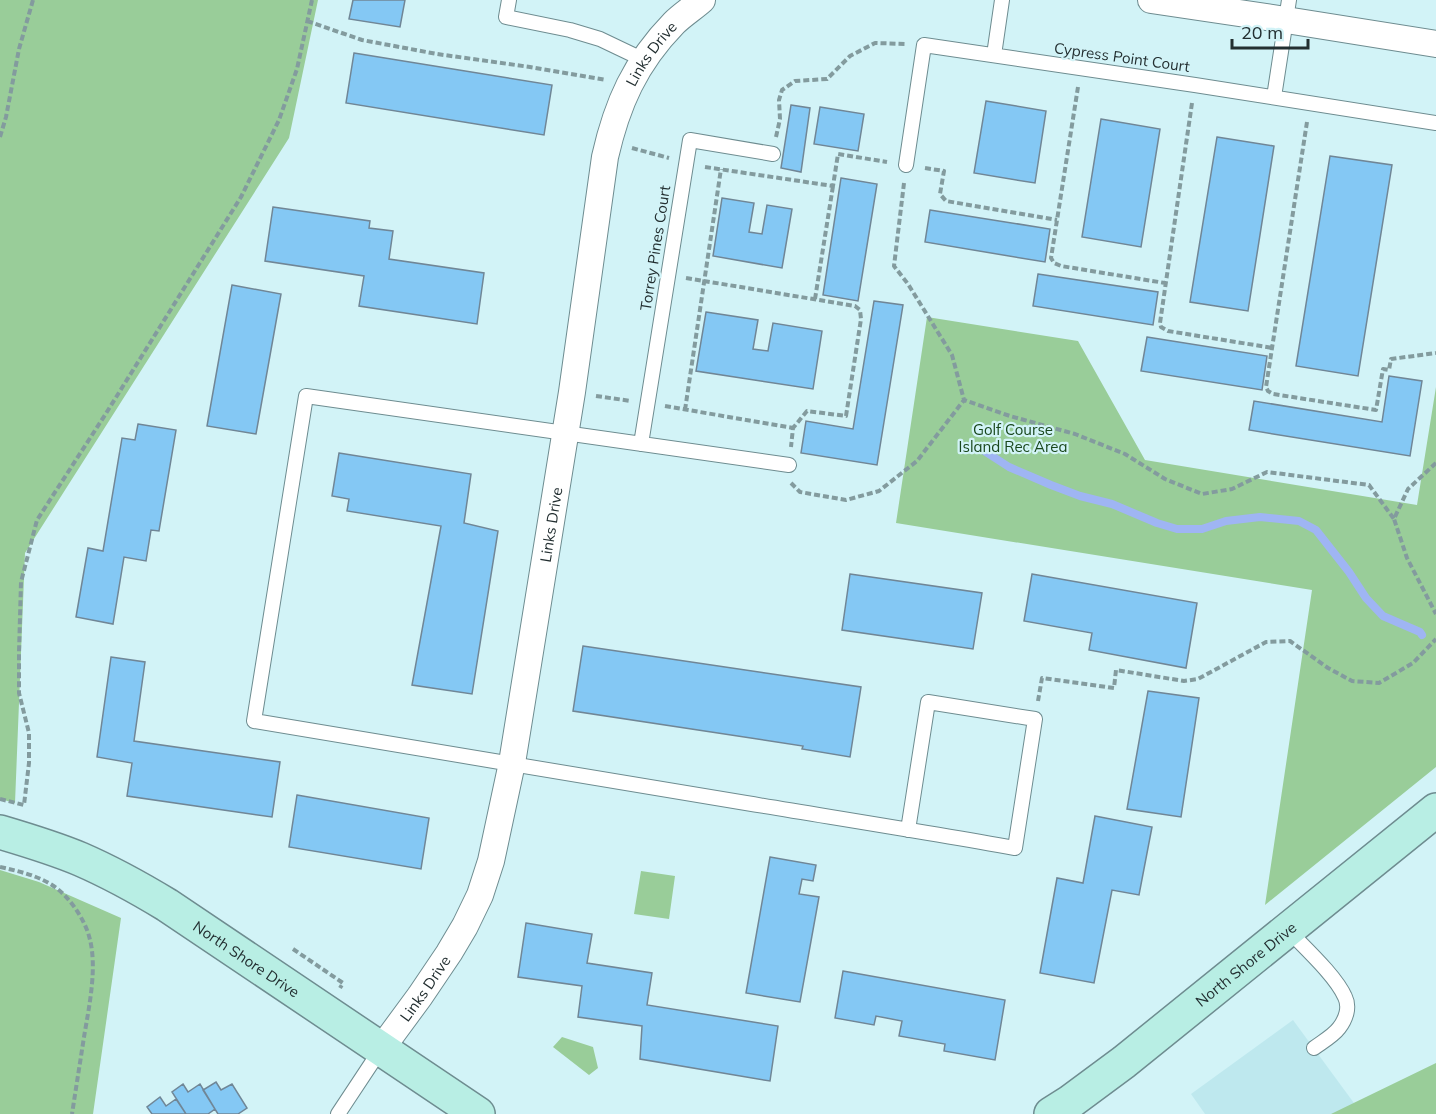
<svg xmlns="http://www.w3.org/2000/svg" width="1436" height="1114" font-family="Mulish,sans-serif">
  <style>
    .built { fill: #bee8ee }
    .green { fill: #99cd99 }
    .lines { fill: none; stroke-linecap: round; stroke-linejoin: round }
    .stream { stroke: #9fb5f3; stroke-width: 8 }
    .building { fill: #84c8f4; stroke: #708696; stroke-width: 1.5 }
    .lane-casing { stroke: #6e8c90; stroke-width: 16 }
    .street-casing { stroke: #6e8c90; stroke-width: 28 }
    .secondary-casing { stroke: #6e8c90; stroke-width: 36 }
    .path { stroke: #839b9e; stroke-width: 4; stroke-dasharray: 6 3; stroke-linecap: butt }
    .lane { stroke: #fff; stroke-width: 14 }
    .street { stroke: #fff; stroke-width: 26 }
    .secondary { stroke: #b8eee4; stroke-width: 33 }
    .labels { text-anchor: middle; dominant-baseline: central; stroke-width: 4.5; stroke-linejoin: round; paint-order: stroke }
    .street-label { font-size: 15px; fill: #232f31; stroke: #d2f3f7 }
    .park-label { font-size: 15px; fill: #19471c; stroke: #d2f3f7 }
  </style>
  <rect width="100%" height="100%" fill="#d2f3f7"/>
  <!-- built -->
  <path class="built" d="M1293,1020L1362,1114H1205L1191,1094Z"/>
  <!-- green -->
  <path class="green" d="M0,0H318L289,138L25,553L15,803L0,799Z
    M927,317L1078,341L1145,460L1417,505L1436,387V767L1265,905L1312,590L896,523Z
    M0,870L39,882L121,918L93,1114H0Z
    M641,871L675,876L669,919L634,914Z
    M562,1037L593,1047L598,1068L589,1075L553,1047Z
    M1436,1063V1114H1331Z"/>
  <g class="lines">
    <!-- stream -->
    <path class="stream" d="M978,447L1009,467L1051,485L1080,496L1112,504L1157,523L1177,529H1202L1226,521L1260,517L1299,521L1316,530L1349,572L1366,598L1383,616L1420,632L1422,635"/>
  </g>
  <!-- building -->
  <path class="building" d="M353,0H405L400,27L349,19Z
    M354,53L552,85L544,135L346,103Z
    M986,101L1046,111L1035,183L974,173Z
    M791,105L810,108L801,172L781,168Z
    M820,107L864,114L858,151L814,144Z
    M1101,119L1160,129L1141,247L1082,237Z
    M1217,137L1274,146L1248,311L1190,302Z
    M1330,156L1392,165L1358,376L1296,366Z
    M841,178L877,184L858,301L823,295Z
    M722,198L754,203L749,232L762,234L767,205L792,209L782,268L713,256Z
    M273,207L370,221L369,228L393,231L389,259L484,273L477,324L359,306L364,276L265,261Z
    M930,210L1050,229L1045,262L925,242Z
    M1038,274L1158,292L1153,325L1033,306Z
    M232,285L281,294L256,434L207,426Z
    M874,301L903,305L877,465L801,453L806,421L853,429Z
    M706,312L758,320L753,349L768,351L773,323L822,331L813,389L696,371Z
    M1147,337L1267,356L1262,390L1141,371Z
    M1389,376L1422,381L1410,456L1249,430L1254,401L1382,422Z
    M138,424L176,430L159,531L151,530L146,561L124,557L113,624L76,617L88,548L103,551L122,438L135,440Z
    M339,453L471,474L464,523L498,531L472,694L412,685L441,526L347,511L349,499L332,496Z
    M850,574L982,593L973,649L842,630Z
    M1032,574L1197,603L1186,668L1089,650L1092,633L1024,621Z
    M583,646L861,687L850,757L802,749L803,746L573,711Z
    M111,657L145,662L134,741L280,762L272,817L127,796L132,763L97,757Z
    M1148,691L1199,698L1181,817L1127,809Z
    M297,795L429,818L421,869L289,847Z
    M1095,816L1152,827L1139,895L1112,890L1094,983L1040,973L1057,878L1083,883Z
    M770,857L816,865L813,881L802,879L799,894L819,897L800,1002L746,993Z
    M526,923L592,934L587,963L652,973L647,1005L778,1026L770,1081L640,1059L642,1026L578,1017L582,986L518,977Z
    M843,971L1005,1000L995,1060L944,1051L945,1044L899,1036L902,1021L876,1016L874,1025L835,1018Z
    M216,1082L221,1090L232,1084L247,1108L238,1114H218L203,1090Z
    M183,1084L188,1092L200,1084L215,1109L208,1114H186L172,1092Z
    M160,1097L166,1106L176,1099L186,1114H152L147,1107Z"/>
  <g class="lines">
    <!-- lane casing -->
    <g class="lane-casing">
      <path id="lane" d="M509,0L506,17L570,30L600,39L644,60
        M994,55L1002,0
        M1274,97L1289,0
        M906,165L924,45L1195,85L1436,123
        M641,444L690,140L773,154
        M789,465L306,396L254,721C418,748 582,776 746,803C836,818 925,832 1015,848L1035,719L928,702L908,830
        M1287,929C1304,947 1336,976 1345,997C1350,1007 1346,1019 1339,1028C1333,1036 1322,1042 1314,1048
        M338,1114L381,1049"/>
    </g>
    <!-- street casing -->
    <g class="street-casing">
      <g id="street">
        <path d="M1151,0L1286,20L1436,44"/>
        <path id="s1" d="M381,1049L420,996L449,953L465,926L480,895L491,861L512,763L572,392L605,157C617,104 635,63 674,23C682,15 693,8 702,0"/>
      </g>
    </g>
    <!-- secondary casing -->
    <g class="secondary-casing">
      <g id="secondary">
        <path id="s2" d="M0,832C27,840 54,848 80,859C110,872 139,888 167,905L478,1114"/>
        <path id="s3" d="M1051,1114L1070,1102L1124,1062L1436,810"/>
      </g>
    </g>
    <!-- path -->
    <path class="path" d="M307,21L362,40L437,54L530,67L606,80
      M1078,87L1051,258L1054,263L1061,266L1165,283
      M1192,103L1160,323L1161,327L1168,331L1273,348
      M1307,122L1266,387L1268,391L1273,394L1376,410L1383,369L1389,370L1391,359L1436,353
      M0,137L6,117L19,49L33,0
      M776,137L780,119L779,100L782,90L795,81L827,79L850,56L875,43L906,44
      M632,148L669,158
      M705,167L833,186L838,154L887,162
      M925,168L944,171L940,194L946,201L1057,220
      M904,183L894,266L908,284L952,355L964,400
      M686,278L855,306L860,310L861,319L846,416L807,411L793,428
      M815,299L833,186
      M596,396L631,401
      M665,406L793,428L791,447
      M685,410L721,169
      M1436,463L1408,489L1394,519L1407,558L1436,614
      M791,483L800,492L846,500L879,491L917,461L964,400L1010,416L1075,434L1125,454L1165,479L1202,494L1232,489L1267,472L1369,485L1394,519
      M1038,701L1042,678L1114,688L1116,670L1184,681L1198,679L1266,642L1290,641L1328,668L1352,681L1379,683L1413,663L1436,639
      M0,799L24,805L29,763V733L19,693V652L21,582L37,520L105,415L241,197L279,120L297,69L312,0
      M0,867C18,871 36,875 52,885C68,895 84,918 89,936C98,966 89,1007 84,1037C80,1063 76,1088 72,1114
      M293,949L343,983L340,988"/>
    <!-- lane -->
    <use href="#lane" class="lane"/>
    <!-- street -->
    <use href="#street" class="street"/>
    <!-- secondary -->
    <use href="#secondary" class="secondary"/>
  </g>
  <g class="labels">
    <!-- street labels -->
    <g class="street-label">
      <text stroke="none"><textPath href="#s1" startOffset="1047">Links Drive</textPath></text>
      <text transform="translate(1122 57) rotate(8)">Cypress Point Court</text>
      <text transform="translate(655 248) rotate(-81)">Torrey Pines Court</text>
      <text stroke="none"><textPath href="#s1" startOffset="561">Links Drive</textPath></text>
      <text stroke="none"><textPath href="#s2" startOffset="279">North Shore Drive</textPath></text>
      <text stroke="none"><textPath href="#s3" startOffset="246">North Shore Drive</textPath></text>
      <text stroke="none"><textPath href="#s1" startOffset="75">Links Drive</textPath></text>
    </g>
    <!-- park labels -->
    <g class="park-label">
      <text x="1013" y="429">Golf Course<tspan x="1013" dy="17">Island Rec Area</tspan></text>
    </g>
  </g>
  <!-- scale -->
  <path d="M1232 39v9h76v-9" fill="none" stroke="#232f31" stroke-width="3"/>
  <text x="1241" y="39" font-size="18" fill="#232f31" stroke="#d2f3f7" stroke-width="4.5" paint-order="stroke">20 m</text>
</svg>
